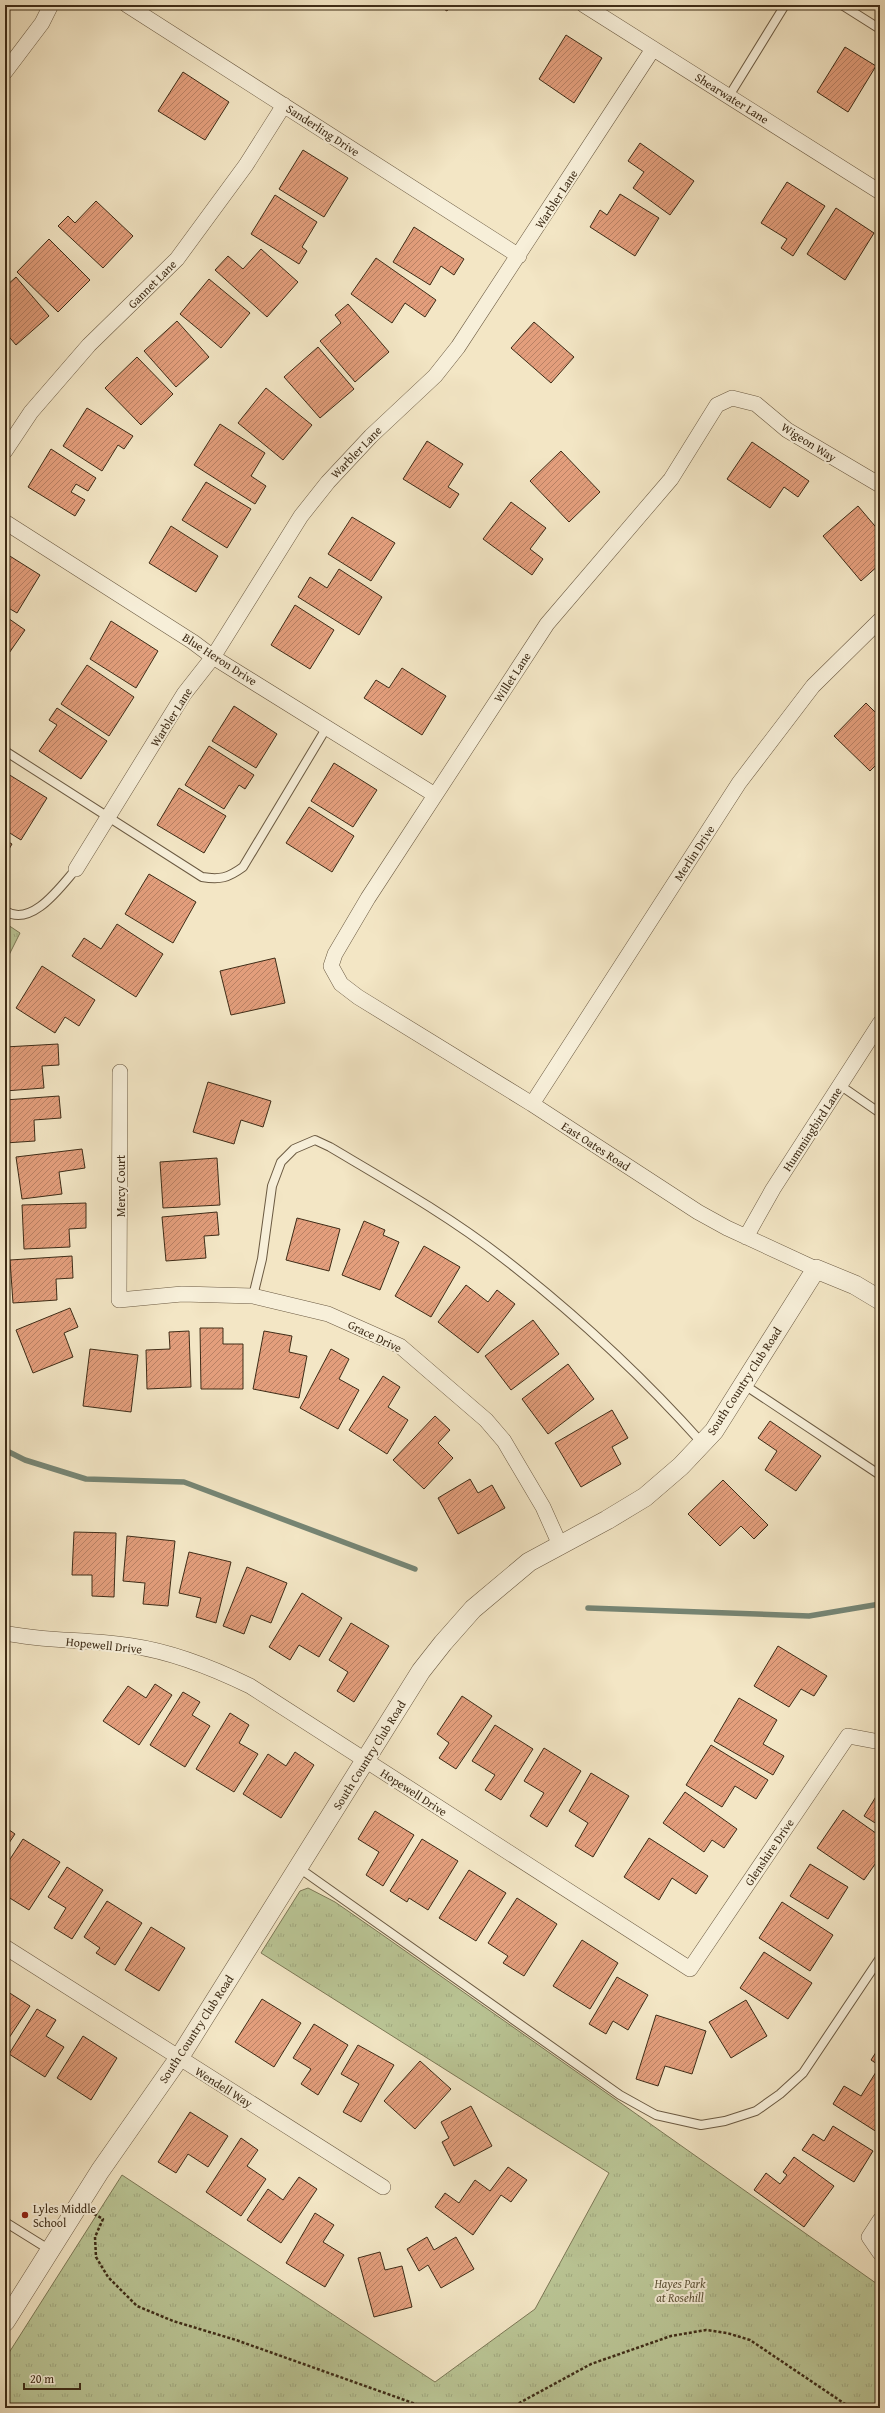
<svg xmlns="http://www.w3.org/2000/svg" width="885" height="2413" font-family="'Gentium Book Plus',serif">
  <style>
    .park { fill: url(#park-tufts); stroke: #7c7856 }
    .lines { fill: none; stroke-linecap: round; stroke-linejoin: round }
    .stream { stroke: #768574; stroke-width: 5.5 }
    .building { fill: url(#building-hatch); stroke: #3e2c17 }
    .service-casing { stroke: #6b5a42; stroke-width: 10 }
    .minor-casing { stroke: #6b5a42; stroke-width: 16 }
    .tertiary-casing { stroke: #6b5a42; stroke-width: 20 }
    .path { stroke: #3e2c17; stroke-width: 2.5; stroke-dasharray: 3 2; stroke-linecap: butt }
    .service { stroke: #f7efd9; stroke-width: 8 }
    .minor { stroke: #f7efd9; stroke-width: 15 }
    .tertiary { stroke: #f7efd9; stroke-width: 19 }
    .poi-dot { fill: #8f2418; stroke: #f7efd9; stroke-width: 1.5 }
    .labels { text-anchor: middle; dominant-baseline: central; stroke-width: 4; stroke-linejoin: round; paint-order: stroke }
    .street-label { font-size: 12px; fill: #3e2c17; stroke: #f7efd9 }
    .poi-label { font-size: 12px; fill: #3e2c17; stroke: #f7efd9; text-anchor: start }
    .park-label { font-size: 12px; font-style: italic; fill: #5d5236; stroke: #f7efd9 }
  </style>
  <defs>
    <pattern id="park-tufts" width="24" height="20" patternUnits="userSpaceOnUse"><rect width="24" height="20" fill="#bac595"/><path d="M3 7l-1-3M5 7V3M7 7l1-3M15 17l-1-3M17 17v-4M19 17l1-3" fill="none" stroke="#a1a980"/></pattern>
    <pattern id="building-hatch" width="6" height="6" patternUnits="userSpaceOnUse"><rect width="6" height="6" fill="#e39e7c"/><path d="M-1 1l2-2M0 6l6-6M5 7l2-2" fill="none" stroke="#b98165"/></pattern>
  </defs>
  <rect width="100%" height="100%" fill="#f3e6c5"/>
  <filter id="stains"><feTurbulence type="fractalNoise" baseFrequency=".005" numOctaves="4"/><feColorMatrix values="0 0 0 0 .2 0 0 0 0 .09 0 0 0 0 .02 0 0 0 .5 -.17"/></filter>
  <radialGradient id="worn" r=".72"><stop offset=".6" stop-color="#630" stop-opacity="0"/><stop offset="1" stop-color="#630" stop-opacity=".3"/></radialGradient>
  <!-- park -->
  <path class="park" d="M5,923L20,933L5,963Z
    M308,1888L335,1902L384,1936L880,2286V2408H5V2359L122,2175L435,2382L535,2309L609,2173L261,1953L300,1891Z"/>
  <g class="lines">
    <!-- stream -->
    <path class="stream" d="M5,1450L25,1460L86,1479L184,1482L415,1569
      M588,1608L809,1616L880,1604"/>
  </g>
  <!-- building -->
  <path class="building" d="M437,5H451L447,11Z
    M566,35L602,58L574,103L539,79Z
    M845,47L876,66L848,112L817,92Z
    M183,72L229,102L205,140L158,111Z
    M640,143L694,181L670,215L633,188L644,172L628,161Z
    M303,150L348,178L324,217L279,189Z
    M787,182L825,206L793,256L781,248L787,239L761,223Z
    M620,194L659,218L635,256L590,227L600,210L607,215Z
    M275,195L317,222L302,247L307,251L299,264L251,234Z
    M96,201L133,236L103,268L58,226L68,216L75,223Z
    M836,208L874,233L845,280L807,254Z
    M414,227L464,259L454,275L441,266L430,285L393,262Z
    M49,239L90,280L58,312L17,272Z
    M261,249L298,282L267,317L215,270L228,256L243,269Z
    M376,258L436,300L425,317L405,303L392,323L351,294Z
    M16,277L49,316L16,345L5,332V287Z
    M209,279L250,313L221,348L180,314Z
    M348,304L389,352L355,382L320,341L341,323L335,315Z
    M177,321L209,357L176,387L144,351Z
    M534,322L574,357L551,383L511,348Z
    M318,347L354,389L320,418L284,377Z
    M137,357L173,394L141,425L105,388Z
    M266,388L312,425L283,460L238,423Z
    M87,408L133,436L124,449L118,445L102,471L63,446Z
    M220,424L265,453L251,476L266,486L255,504L194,465Z
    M427,441L463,464L448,487L459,494L450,508L403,479Z
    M752,442L809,481L798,497L784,487L770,508L727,479Z
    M51,449L96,478L88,491L76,484L71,492L85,500L75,516L28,487Z
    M561,451L600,492L569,522L530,481Z
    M206,482L251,509L227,548L182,520Z
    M511,502L546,528L530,549L543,559L532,575L483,539Z
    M858,506L880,532V564L861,581L823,536Z
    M352,517L395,543L371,581L328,554Z
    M171,526L218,556L196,592L149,563Z
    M5,553L40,575L17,613L5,606Z
    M339,569L382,597L359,635L298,597L310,577L327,588Z
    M295,605L334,630L310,669L271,645Z
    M5,616L25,630L5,659Z
    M111,621L158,651L136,688L90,659Z
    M87,665L134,697L109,736L61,704Z
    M402,668L446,696L422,735L364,698L376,680L389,688Z
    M866,703L880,717V761L870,771L834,736Z
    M234,706L277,734L256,768L212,741Z
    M57,708L107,741L81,779L39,751L57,725L49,720Z
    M209,746L254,775L245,789L239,785L224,809L185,785Z
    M334,763L377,790L353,827L311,801Z
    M8,774L47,798L21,840L5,830V778Z
    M179,788L226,816L204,853L157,825Z
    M309,807L354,836L332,872L286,843Z
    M5,840L12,844L5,856Z
    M149,874L196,902L173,943L125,914Z
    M117,924L163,954L136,997L72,956L84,938L101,949Z
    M275,958L285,1003L231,1015L220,971Z
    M42,966L95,1000L79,1026L65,1017L55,1033L16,1008Z
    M58,1044L59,1065L42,1066L44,1088L5,1091V1047Z
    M208,1082L271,1101L263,1127L241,1120L234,1144L193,1132Z
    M59,1096L61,1118L34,1120L35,1141L5,1143V1100Z
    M82,1149L85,1168L59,1172L62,1194L22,1199L16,1157Z
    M217,1158L220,1205L163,1208L160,1162Z
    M86,1203V1228L69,1229L70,1247L24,1249L22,1205Z
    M217,1212L219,1235L204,1236L206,1258L166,1261L162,1217Z
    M297,1218L340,1229L329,1271L286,1260Z
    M364,1221L385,1230L383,1235L399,1242L380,1290L342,1275Z
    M424,1246L460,1267L431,1317L395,1296Z
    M72,1256L73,1278L56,1279L57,1300L13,1303L10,1260Z
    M466,1285L488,1302L497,1290L515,1304L478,1353L438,1322Z
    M70,1308L78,1327L64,1333L73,1357L33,1373L16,1330Z
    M533,1320L559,1354L511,1390L485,1356Z
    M200,1328H223V1344H243V1389H201Z
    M189,1331L191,1387L147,1389L146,1350L170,1349L169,1332Z
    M264,1331L292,1336L289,1352L307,1356L299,1398L253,1389Z
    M90,1349L138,1355L131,1412L83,1406Z
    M331,1349L349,1359L339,1379L359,1390L338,1429L300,1408Z
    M568,1364L594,1399L548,1434L522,1399Z
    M383,1376L400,1387L388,1407L408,1420L387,1454L349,1430Z
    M612,1410L628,1438L612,1447L621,1464L581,1487L555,1443Z
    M435,1416L450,1430L438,1443L453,1458L424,1489L393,1460Z
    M770,1421L821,1456L796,1491L765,1470L777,1451L758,1438Z
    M470,1479L478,1493L492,1485L505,1508L458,1534L438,1498Z
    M723,1480L768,1525L754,1539L741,1526L720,1546L688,1514Z
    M74,1532L116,1533L114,1597L92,1596V1575H72Z
    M127,1536L175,1541L168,1606L143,1604L145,1583L123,1581Z
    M189,1552L231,1562L216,1623L196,1617L201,1598L179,1593Z
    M247,1567L287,1583L271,1623L251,1615L244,1634L223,1626Z
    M302,1593L342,1618L319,1657L299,1645L290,1660L269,1647Z
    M351,1623L389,1646L354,1702L337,1691L348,1672L329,1660Z
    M778,1646L827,1676L814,1696L801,1689L789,1707L754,1686Z
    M155,1684L172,1695L139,1745L103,1721L128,1686L146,1698Z
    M183,1692L200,1702L192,1715L210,1726L185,1767L150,1745Z
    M462,1696L492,1716L456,1769L439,1758L449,1743L437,1734Z
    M739,1698L777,1720L763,1744L784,1756L773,1775L714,1741Z
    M230,1713L249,1725L239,1743L258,1754L234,1792L196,1769Z
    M495,1725L533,1749L501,1800L485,1790L495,1775L472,1761Z
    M711,1745L768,1780L756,1799L735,1786L722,1807L686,1785Z
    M544,1748L581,1771L547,1827L530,1816L544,1793L524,1781Z
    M295,1752L314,1765L281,1818L243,1794L268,1754L286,1766Z
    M591,1773L629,1796L593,1857L575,1846L588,1823L569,1811Z
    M880,1790V1826L864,1816Z
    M685,1792L737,1829L724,1848L712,1840L704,1852L663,1823Z
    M843,1810L880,1836V1857L864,1880L817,1848Z
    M375,1811L414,1835L383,1886L366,1875L379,1852L358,1839Z
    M5,1827L15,1834L5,1849Z
    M649,1838L708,1876L696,1894L672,1878L659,1900L624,1877Z
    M23,1839L60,1862L29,1910L5,1895V1867Z
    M422,1839L458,1861L428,1910L409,1898L407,1902L390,1891Z
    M810,1864L848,1887L828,1919L790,1896Z
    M67,1867L103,1890L72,1939L54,1928L66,1908L48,1897Z
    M469,1870L506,1893L476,1941L439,1918Z
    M517,1898L557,1924L524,1976L503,1963L508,1956L488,1943Z
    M107,1901L142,1923L115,1965L96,1953L100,1948L84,1937Z
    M782,1902L833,1935L810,1971L759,1938Z
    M151,1927L185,1948L159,1991L125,1970Z
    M582,1940L618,1963L590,2009L553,1986Z
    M764,1952L812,1983L788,2019L740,1988Z
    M617,1977L648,1995L628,2030L613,2021L606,2034L589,2024Z
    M5,1990L30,2006L5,2044Z
    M262,1999L301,2023L274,2067L235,2042Z
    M746,2000L767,2036L731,2058L709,2022Z
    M37,2009L56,2020L46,2036L64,2047L45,2077L9,2054Z
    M656,2015L706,2031L692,2074L665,2066L658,2086L636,2079Z
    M314,2024L348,2045L318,2095L301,2084L311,2069L293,2058Z
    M83,2036L117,2058L91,2100L57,2078Z
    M358,2045L394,2065L361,2122L343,2112L359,2084L341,2074Z
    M880,2046V2066L871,2060Z
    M420,2061L451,2089L415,2129L384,2101Z
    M876,2072L880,2075V2134L833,2104L844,2086L861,2096Z
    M471,2106L492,2146L454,2166L442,2142L449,2138L441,2122Z
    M190,2112L228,2136L208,2167L188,2154L176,2173L158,2162Z
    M833,2126L873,2151L854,2182L802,2150L813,2134L824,2141Z
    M241,2138L258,2150L247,2166L266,2179L241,2216L206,2192Z
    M794,2157L834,2186L804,2227L754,2190L766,2173L780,2184L787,2175L783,2172Z
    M508,2167L527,2180L511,2202L501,2195L473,2235L435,2207L445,2193L459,2203L475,2180L490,2191Z
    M299,2177L317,2189L281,2243L247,2220L268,2189L283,2200Z
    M315,2213L334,2225L323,2242L344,2255L325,2287L286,2263Z
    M427,2237L434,2250L456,2237L474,2269L441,2288L428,2265L419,2271L407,2249Z
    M380,2252L385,2270L402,2266L412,2307L374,2317L358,2258Z"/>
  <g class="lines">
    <!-- service casing -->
    <g class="service-casing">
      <path id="service" d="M842,5L880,29
        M729,96L785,5
        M5,751L202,877C220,880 228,878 243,867L327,727
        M5,911C32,928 61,886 76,869
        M841,1086L880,1113
        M253,1296L262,1259L272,1186L281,1162L294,1149L315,1140L330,1147C389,1182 449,1216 503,1258C574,1313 642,1376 702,1443
        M743,1384L880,1475
        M299,1868L620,2095L656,2115L701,2125L725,2121L756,2111L780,2094L803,2073L880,1958
        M5,2222L50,2250"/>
    </g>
    <!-- minor casing -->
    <g class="minor-casing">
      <path id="minor" d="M127,5L519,256
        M584,5L880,192
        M5,72L42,23L51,5
        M5,451L31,412L89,345L177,259L246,165L284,105
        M5,522L193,642L213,657L435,795
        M76,869L184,694L213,657L301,516L328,482L371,436L435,376L458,347L653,49
        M120,1072L119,1300L182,1294L253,1296L328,1314L400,1346L486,1420L504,1441L543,1507L560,1545
        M532,1104L739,783L813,686L880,620
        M746,1237L773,1189L880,1023
        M816,1269L727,1228L698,1212L532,1104L358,997L341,984L331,966L335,954L368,898L547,624L671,479L717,405L732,398L756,404L787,430L880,485
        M5,1633C47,1642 90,1639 132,1646C174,1652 213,1668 250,1686L690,1969L848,1736L880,1742
        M5,1947L383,2187
        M880,2220L869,2237L880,2253"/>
    </g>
    <!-- tertiary casing -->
    <g class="tertiary-casing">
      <path id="tertiary" d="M5,2322L100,2171L179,2058L421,1671L443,1643L473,1609L529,1562L607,1520L645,1497L681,1466L714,1431L816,1269L855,1285L880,1300"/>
    </g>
    <!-- path -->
    <path class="path" d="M94,2214L103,2219L95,2237L96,2257L108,2277L137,2306L173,2321L236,2340L427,2408
      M510,2408L591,2364L671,2336L706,2330L727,2333L750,2340L851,2408"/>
    <!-- service -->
    <use href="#service" class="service"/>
    <!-- minor -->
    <use href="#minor" class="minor"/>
    <!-- tertiary -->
    <use href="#tertiary" class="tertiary"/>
  </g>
  <!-- markers -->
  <circle class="poi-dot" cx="25" cy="2215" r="4"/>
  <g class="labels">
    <!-- street labels -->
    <g class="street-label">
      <text transform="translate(732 98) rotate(32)">Shearwater Lane</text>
      <text transform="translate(323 130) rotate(33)">Sanderling Drive</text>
      <text transform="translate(556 199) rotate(-57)">Warbler Lane</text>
      <text transform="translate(152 284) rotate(-45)">Gannet Lane</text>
      <text transform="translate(809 442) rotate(32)">Wigeon Way</text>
      <text transform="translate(356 452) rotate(-46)">Warbler Lane</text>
      <text transform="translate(220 659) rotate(33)">Blue Heron Drive</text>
      <text transform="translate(512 677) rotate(-57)">Willet Lane</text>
      <text transform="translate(171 717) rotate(-58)">Warbler Lane</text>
      <text transform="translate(694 853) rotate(-57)">Merlin Drive</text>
      <text transform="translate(812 1129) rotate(-57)">Hummingbird Lane</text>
      <text transform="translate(596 1146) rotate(33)">East Oates Road</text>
      <text transform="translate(120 1186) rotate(-90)">Mercy Court</text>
      <text transform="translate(375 1336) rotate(26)">Grace Drive</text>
      <text transform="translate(744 1381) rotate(-57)">South Country Club Road</text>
      <text transform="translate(104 1645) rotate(6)">Hopewell Drive</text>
      <text transform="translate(369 1755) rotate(-58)">South Country Club Road</text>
      <text transform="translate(414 1792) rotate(33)">Hopewell Drive</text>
      <text transform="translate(769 1852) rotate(-56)">Glenshire Drive</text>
      <text transform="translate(196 2029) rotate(-57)">South Country Club Road</text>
      <text transform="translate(224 2087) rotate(32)">Wendell Way</text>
    </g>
    <!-- poi labels -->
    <g class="poi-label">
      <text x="33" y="2208">Lyles Middle<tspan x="33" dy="14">School</tspan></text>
    </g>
    <!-- park labels -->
    <g class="park-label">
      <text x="680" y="2283">Hayes Park<tspan x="680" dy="14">at Rosehill</tspan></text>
    </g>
  </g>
  <!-- margin -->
  <rect width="885" height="2413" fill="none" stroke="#f3e6c5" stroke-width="20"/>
  <rect x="6" y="6" width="873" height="2401" fill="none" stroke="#3e2c17" stroke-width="2"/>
  <rect x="10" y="10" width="865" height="2393" fill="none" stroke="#3e2c17"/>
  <!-- scale -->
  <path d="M24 2383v6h56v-6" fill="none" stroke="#3e2c17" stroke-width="2"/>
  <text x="30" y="2383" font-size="12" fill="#3e2c17" stroke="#f7efd9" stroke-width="3" paint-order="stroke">20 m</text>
  <rect width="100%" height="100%" filter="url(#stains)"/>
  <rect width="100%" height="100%" fill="url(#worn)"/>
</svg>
